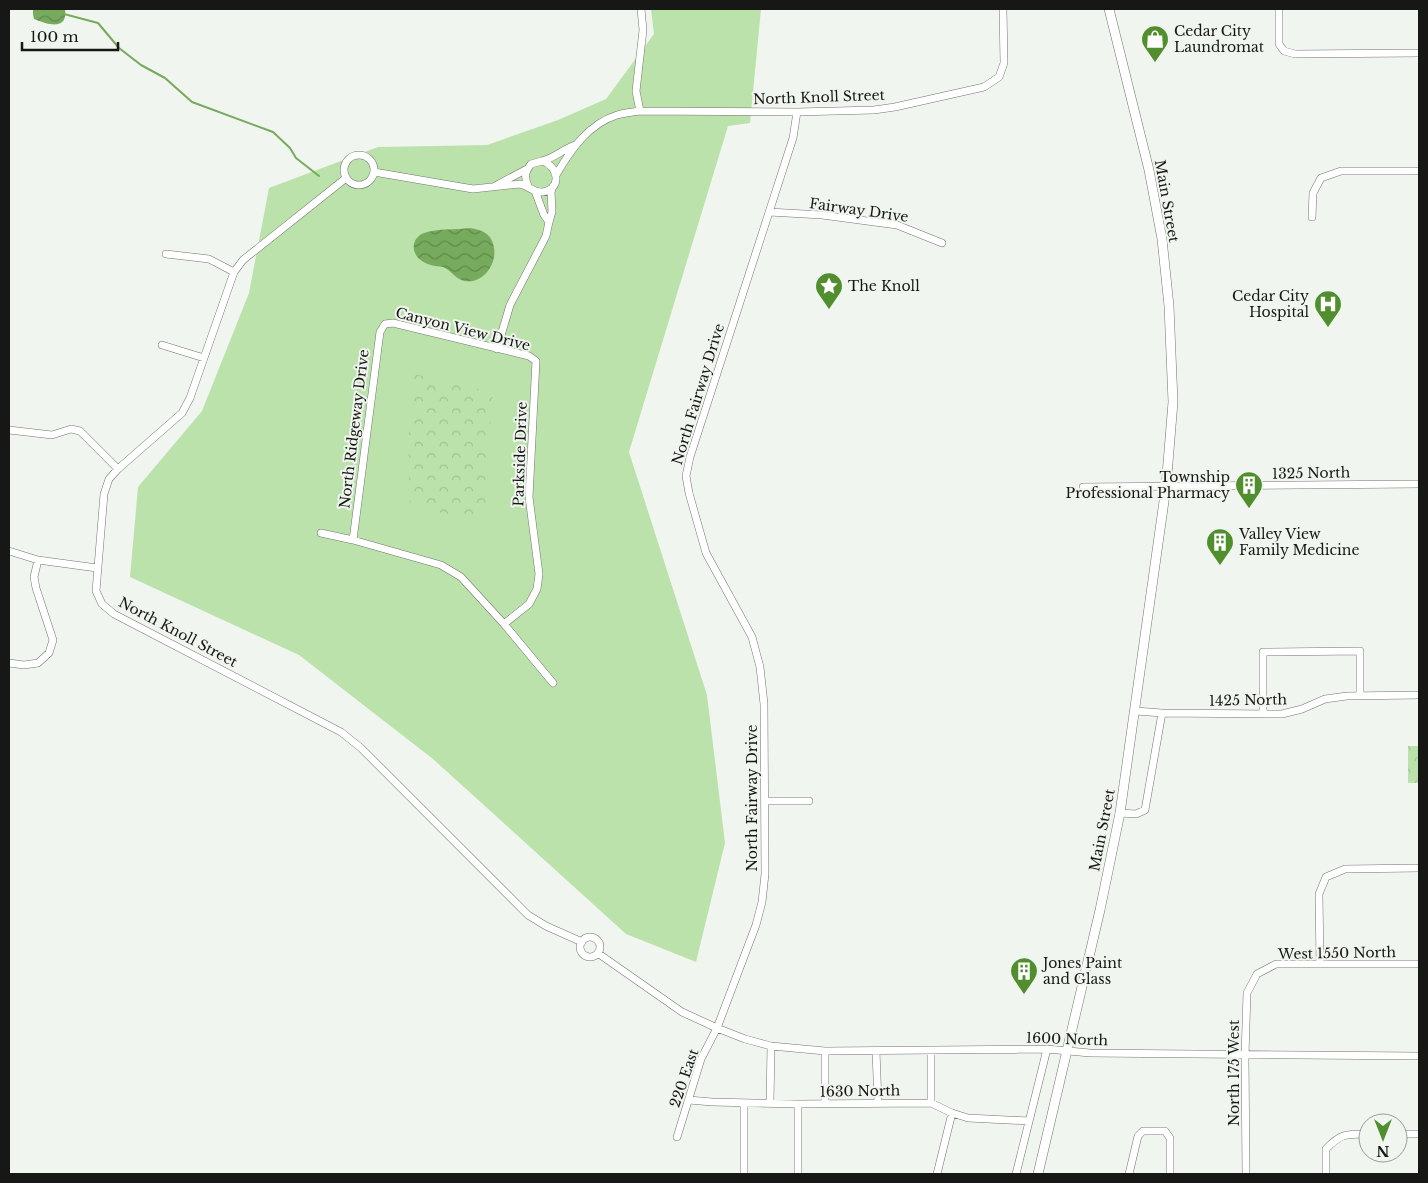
<svg xmlns="http://www.w3.org/2000/svg" width="1428" height="1183" font-family="'Libre Baskerville',serif">
  <style>
    .grass { fill: #bce2ab }
    .park { fill: url(#park-crowns) }
    .water { fill: url(#water-waves) }
    .lines { fill: none; stroke-linecap: round; stroke-linejoin: round }
    .stream { stroke: #76aa5c; stroke-width: 2 }
    .minor-casing { stroke: #71756f; stroke-width: 8 }
    .major-casing { stroke: #71756f; stroke-width: 10 }
    .minor { stroke: #fff; stroke-width: 7 }
    .major { stroke: #fff; stroke-width: 9 }
    .labels { text-anchor: middle; dominant-baseline: central; stroke-width: 4; stroke-linejoin: round; paint-order: stroke }
    .poi-label { font-size: 14px; fill: #171816; stroke: #f1f5ef; text-anchor: start }
    .street-label { font-size: 14px; fill: #171816; stroke: #f1f5ef }
  </style>
  <defs>
    <pattern id="park-crowns" width="20" height="18" patternUnits="userSpaceOnUse" patternTransform="scale(1.25)"><rect width="20" height="18" fill="#bce2ab"/><path d="M2 6a3 3 0 1 1 6 0M12 15a3 3 0 1 1 6 0" fill="none" stroke="#a1c192"/></pattern>
    <pattern id="water-waves" width="16" height="10" patternUnits="userSpaceOnUse" patternTransform="scale(1.25)"><rect width="16" height="10" fill="#76aa5c"/><path d="M0 5q4-4 8 0t8 0" fill="none" stroke="#60894b"/></pattern>
  </defs>
  <rect width="100%" height="100%" fill="#f1f5ef"/>
  <!-- grass -->
  <path class="grass" d="M651,9H761L750,123L728,126L629,452L707,695L725,843L696,962L626,934L433,759L299,655L130,577L138,487L202,411L249,293L269,188L378,147L487,145L558,120L606,99L654,34Z"/>
  <!-- park -->
  <path class="park" d="M414,374L483,390H493L488,453L486,516L469,519L410,506L408,442Z
    M1408,746H1419V783H1408Z"/>
  <!-- water -->
  <path class="water" d="M33,9H65C68,32 47,24 34,19L33,14Z
    M470,228C483,230 492,234 494,248C497,264 483,284 465,281C456,280 451,270 443,267C438,266 432,266 428,264C419,261 412,253 414,244C415,239 419,235 424,233C438,228 456,230 470,228Z"/>
  <g class="lines">
    <!-- stream -->
    <path class="stream" d="M64,14L98,23L119,48L141,65L165,78L192,102L273,132L290,148L296,158L319,176"/>
    <!-- minor casing -->
    <g class="minor-casing">
      <path id="minor" d="M1279,9V44L1284,51L1295,54L1419,53
        M640,111L636,91L643,30L641,9
        M344 170a15 15 0 1 1 30 0a15 15 0 1 1-30 0Z
        M542,161C555,158 563,149 575,145
        M374,172L473,189L520,184C529,186 534,193 543,192C562,189 559,166 542,161L531,164C525,172 524,177 528,186
        M556,175C570,151 588,124 617,115C624,113 632,112 640,111L797,112L874,110L895,107L984,87L999,77L1004,63L1003,9
        M346,178L243,260L234,272L190,398L182,413L118,469L109,479L104,494L96,591L102,604L114,614L341,732L361,748L528,915L546,926L582,942
        M495,186L527,169
        M535,191L544,215L549,222
        M769,212L822,215L897,225L942,243
        M1312,217L1313,193L1321,178L1341,171H1419
        M166,254L209,259L234,272
        M162,345L204,358
        M497,349L510,305L546,236L549,222L552,212L551,192L553,186
        M9,430L52,435L71,429L80,431L118,469
        M1083,487L1419,484
        M321,533L353,540L441,565L461,577L504,624L553,683
        M353,540L380,332L385,324L393,323L529,356L536,361L529,497L539,574L537,589L529,604L504,624
        M9,551L38,560L97,568
        M9,663L24,665L38,663L49,653L53,640L36,588L34,577L38,560
        M1136,711L1162,713L1282,714L1302,709L1325,699L1347,696L1419,695
        M1263,714V652L1360,651V695
        M765,801H809
        M1120,813L1136,814L1145,810L1162,713
        M580 947a10 10 0 1 1 20 0a10 10 0 1 1-20 0Z
        M599,954L682,1012L717,1028L745,1039L771,1046L825,1051L1047,1049L1090,1053L1419,1056
        M1320,964L1319,894L1326,877L1345,869L1419,868
        M825,1051V1104
        M876,1051L878,1103
        M689,1100L712,1102L798,1104L931,1103L952,1113L968,1118L1029,1121
        M744,1103V1174
        M770,1103L771,1046
        M931,1103V1051
        M798,1104V1174
        M1398,1134H1419
        M677,1137L701,1059L717,1028L756,925L762,902L765,874L764,704L760,667L752,637L706,553L689,493L686,476L690,457L793,138L797,112
        M937,1174L952,1113
        M1016,1174L1047,1049
        M1129,1174L1138,1136L1143,1131H1165L1170,1138V1174
        M1246,1174L1245,1056L1247,993L1257,974L1276,964H1419
        M1326,1174V1149C1341,1133 1347,1134 1368,1134"/>
    </g>
    <!-- major casing -->
    <g class="major-casing">
      <path id="major" d="M1038,1174L1100,910L1120,813L1166,487L1173,402L1169,306L1162,239L1149,170L1109,9"/>
    </g>
    <!-- minor -->
    <use href="#minor" class="minor"/>
    <!-- major -->
    <use href="#major" class="major"/>
  </g>
  <!-- icons -->
  <defs>
    <g id="shop-pin" transform="scale(1.4375)"><path d="M0 17L-7.5 6A9.5 9.5 0 1 1 7.5 6Z" fill="#518e2e" stroke="#f1f5ef"/><path d="M-5-2.5h2.3a2.7 3.5 0 0 1 5.4 0H5L5.5 6h-11ZM-1.5-2.5h3a1.5 2.3 0 0 0-3 0Z" fill="#fff"/></g>
    <g id="sight-pin" transform="scale(1.4375)"><path d="M0 17L-7.5 6A9.5 9.5 0 1 1 7.5 6Z" fill="#518e2e" stroke="#f1f5ef"/><path d="M0-6L1.8-2.2L6-1.7L2.9 1.2L3.7 5.4L0 3.3L-3.7 5.4L-2.9 1.2L-6-1.7L-1.8-2.2Z" fill="#fff"/></g>
    <g id="hospital-pin" transform="scale(1.4375)"><path d="M0 17L-7.5 6A9.5 9.5 0 1 1 7.5 6Z" fill="#518e2e" stroke="#f1f5ef"/><path d="M-5-5h3v3.5h4V-5h3V5h-3V1.5h-4V5h-3Z" fill="#fff"/></g>
    <g id="building-pin" transform="scale(1.4375)"><path d="M0 17L-7.5 6A9.5 9.5 0 1 1 7.5 6Z" fill="#518e2e" stroke="#f1f5ef"/><path d="M-4-6H4V6H1V3H-1V6H-4ZM-2.5-4.3h1.7v1.8h-1.7ZM.8-4.3h1.7v1.8H.8ZM-2.5-1h1.7V.8h-1.7ZM.8-1h1.7V.8H.8Z" fill="#fff"/></g>
  </defs>
  <g fill-rule="evenodd">
    <use href="#shop-pin" x="1155" y="39"/>
    <use href="#sight-pin" x="829" y="286"/>
    <use href="#hospital-pin" x="1328" y="304"/>
    <use href="#building-pin" x="1249" y="485"/>
    <use href="#building-pin" x="1220" y="542"/>
    <use href="#building-pin" x="1024" y="971"/>
  </g>
  <g class="labels">
    <!-- poi labels -->
    <g class="poi-label">
      <text x="1174" y="31">Cedar City<tspan x="1174" dy="16">Laundromat</tspan></text>
      <text x="848" y="286">The Knoll</text>
      <text x="1309" y="296" text-anchor="end">Cedar City<tspan x="1309" dy="16">Hospital</tspan></text>
      <text x="1230" y="477" text-anchor="end">Township<tspan x="1230" dy="16">Professional Pharmacy</tspan></text>
      <text x="1239" y="534">Valley View<tspan x="1239" dy="16">Family Medicine</tspan></text>
      <text x="1043" y="963">Jones Paint<tspan x="1043" dy="16">and Glass</tspan></text>
    </g>
    <!-- street labels -->
    <g class="street-label">
      <text transform="translate(819 97) rotate(-2)">North Knoll Street</text>
      <text transform="translate(1167 201) rotate(80)">Main Street</text>
      <text transform="translate(859 210) rotate(8)">Fairway Drive</text>
      <text transform="translate(463 329) rotate(14)">Canyon View Drive</text>
      <text transform="translate(698 394) rotate(-73)">North Fairway Drive</text>
      <text transform="translate(354 429) rotate(-83)">North Ridgeway Drive</text>
      <text transform="translate(520 454) rotate(-88)">Parkside Drive</text>
      <text transform="translate(1311 473) rotate(-1)">1325 North</text>
      <text transform="translate(178 632) rotate(28)">North Knoll Street</text>
      <text transform="translate(1248 700) rotate(-1)">1425 North</text>
      <text transform="translate(752 798) rotate(-90)">North Fairway Drive</text>
      <text transform="translate(1102 830) rotate(-79)">Main Street</text>
      <text transform="translate(1337 953) rotate(-1)">West 1550 North</text>
      <text transform="translate(1067 1039) rotate(2)">1600 North</text>
      <text transform="translate(1234 1073) rotate(-90)">North 175 West</text>
      <text transform="translate(684 1078) rotate(-71)">220 East</text>
      <text transform="translate(860 1091) rotate(-1)">1630 North</text>
    </g>
  </g>
  <!-- border -->
  <rect width="1428" height="1183" fill="none" stroke="#171816" stroke-width="20"/>
  <!-- north arrow -->
  <g transform="translate(1383 1138) rotate(180)"><circle r="24" fill="#f1f5ef" stroke="#9a9d98"/>
  <path d="M0-4L9 19L0 12L-9 19Z" fill="#518e2e"/>
  <text y="-8" font-size="14" font-weight="bold" text-anchor="middle" fill="#171816">N</text>
  </g>
  <!-- scale -->
  <path d="M22 42v8h96v-8" fill="none" stroke="#171816" stroke-width="2.5"/>
  <text x="30" y="42" font-size="15" fill="#171816" stroke="#f1f5ef" stroke-width="4" paint-order="stroke">100 m</text>
</svg>
